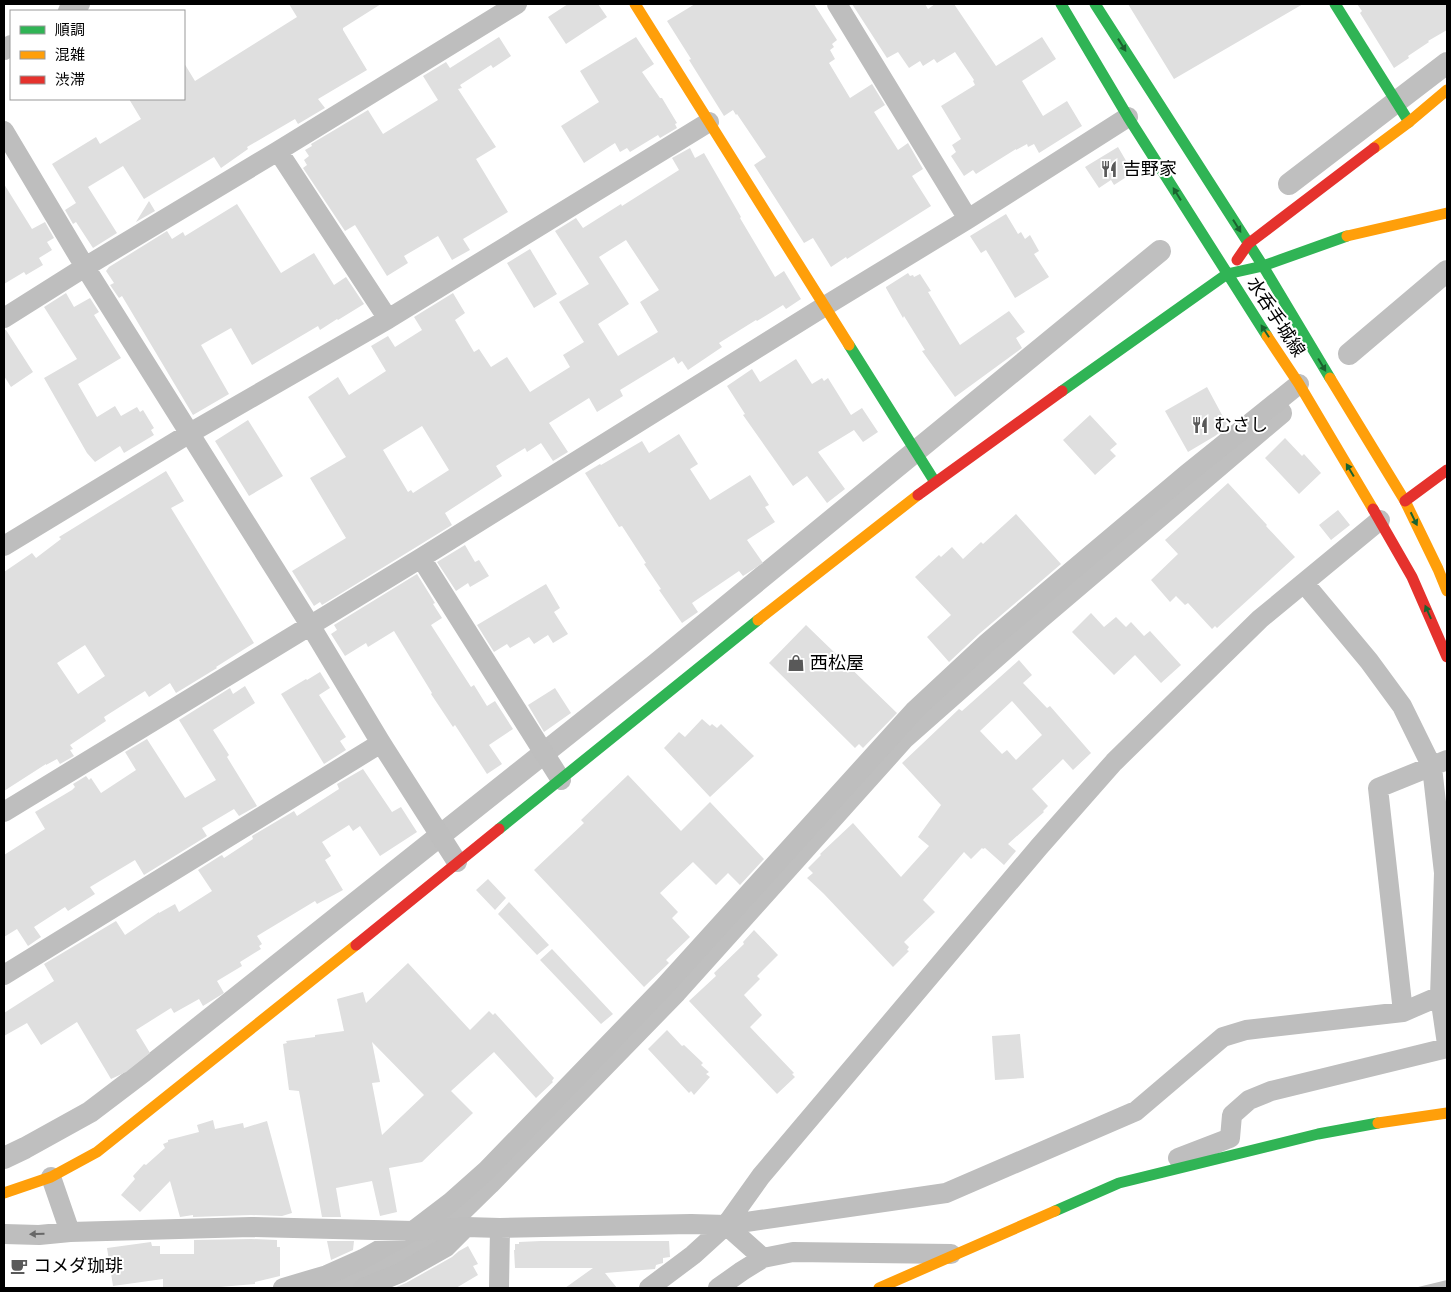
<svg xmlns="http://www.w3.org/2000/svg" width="1451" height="1292" font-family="'Fira Sans','Noto Sans JP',sans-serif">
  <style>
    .water { fill: #bfbfbf }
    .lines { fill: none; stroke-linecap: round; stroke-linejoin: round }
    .canal { stroke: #bfbfbf; stroke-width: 22 }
    .building { fill: #dfdfdf; fill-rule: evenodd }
    .street { stroke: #bebebe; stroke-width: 20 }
    .fast { stroke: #30b455; stroke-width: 11 }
    .slow { stroke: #ff9f0a; stroke-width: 11 }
    .jam { stroke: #e5322d; stroke-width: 11 }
    .oneway { fill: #1a632f }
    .oneway2 { fill: #686868 }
    .labels { text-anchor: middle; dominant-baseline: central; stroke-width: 4; stroke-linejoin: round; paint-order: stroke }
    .poi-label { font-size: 18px; fill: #000; stroke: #fff; text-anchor: start }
    .street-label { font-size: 18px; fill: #000; stroke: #fff }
  </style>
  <rect width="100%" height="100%" fill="#fff"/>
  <!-- water -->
  <path class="water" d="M1447,1280V1288H1414Z"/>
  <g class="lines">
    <!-- canal -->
    <path class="canal" d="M1289,184L1447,63
      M1349,354L1447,271
      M4,1158L25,1148L90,1112L144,1071L656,664L1160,251
      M332,1288L391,1263L442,1230L489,1184L676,992L904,738L1040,618L1281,413"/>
  </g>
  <!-- building -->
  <path class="building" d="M289,4H381L343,28V30L367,70L318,99L325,108L298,124L295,119L247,147L248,149L221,168L214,157L144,199L123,166L88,187L117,233L93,248L76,222L73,224L65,210L76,203L52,164L96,137L100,144L141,119L129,99H184V63L195,81L297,17Z
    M568,4H598L607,17L566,44L548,17Z
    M695,4H814L837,40L832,44L834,47L830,50L835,59L829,63L850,98L872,84L885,105L874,112L898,150L908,143L923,169L912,176L931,206L847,259L846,257L831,267L813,238L804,243L754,165L766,157L737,114L736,115L733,110L724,116L689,60L691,59L667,21Z
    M852,4H925L928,9L935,4H954L996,66L1042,37L1056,59L1022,81L1043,116L1067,101L1082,126L1039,153L1034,144L1028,147L1027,144L1016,150V149L976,174L973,170L964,176L951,156L956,152L952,145L961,139L941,106L975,85L973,81L974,80L955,52L937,63L934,59L923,66L920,61L909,68L898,52L887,58Z
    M1128,4H1303L1174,79Z
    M1357,4H1447V30L1428,41L1429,42L1408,56L1409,58L1394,68L1360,13L1362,11Z
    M499,37L511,56L493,68L491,65L460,85L462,88L458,89L496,147L476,159L508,212L463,239L470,250L452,260L438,236L404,256L408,263L387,276L355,225L345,231L303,168L307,165L304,160L309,156L305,150L312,146L311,144L368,110L383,134L438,100L423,76L446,62L450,68Z
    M636,37L654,64L642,72L660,98H662L677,123L675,124L677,128L660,138L658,135L630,152L627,148L620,152L615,143L584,163L561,126L599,102L580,71Z
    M1118,147L1132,171L1130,172L1131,174L1114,185L1111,180L1099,188L1085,167Z
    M690,148L695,158L704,153L741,217L740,218L775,277L784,271L801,299L786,309L783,305L757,321L756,320L719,343L722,347L688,370L682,361L678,364L674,357L620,390L623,396L597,412L589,398L549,423L568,452L553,461L541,443L527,452L525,448L496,466L502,476L445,513L452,525L322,605L320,602L314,606L292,571L346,538L310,478L346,457L308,397L338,377L349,395L386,371L371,346L388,336L395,347L422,330L414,317L453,293L465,313L455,320L474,352L479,349L491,367L507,357L530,392L570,367L563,355L584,342L559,302L589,284L555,231L576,218L583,228L621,204L622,206L679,170L672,158ZM626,240L659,290L640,302L658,332L618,356L598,324L629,304L599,257ZM422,426L449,470L413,493L411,490L408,492L383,450Z
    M4,184L32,229L45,222L54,238L47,242L52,250L39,258L43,265L26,275L24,272L4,284Z
    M149,201L155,211L136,222Z
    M237,204L281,273L314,253L334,285L346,277L364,304L338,320L337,319L320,330L318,326L252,365L231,328L201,345L229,394L193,415L122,296L119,298L110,285L114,283L106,271L109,267L167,231L172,239L183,232L185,236Z
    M1006,214L1018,234L1021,232L1025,239L1030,235L1039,251L1034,254L1049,277L1015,298L986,250L981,253L970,236Z
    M530,249L557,294L534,308L507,263Z
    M908,273L910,276L913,275L914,277L920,274L931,291L928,292L960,345L1009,311L1025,332L1016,338L1022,348L955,397L922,351L925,350L904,316L903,318L886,288V287Z
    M66,293L74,307L90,298L99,312L94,315L121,358L78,384L97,417L115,406L121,416L137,407L140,412L143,410L154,428L151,430L154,435L124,453L120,446L95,462L87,453L44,378L77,359L44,307Z
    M4,330H6L33,372L11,387L4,376Z
    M796,359L812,384L822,378L824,381L828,378L851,415L862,408L878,432L863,442L854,430L818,452L845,489L827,503L807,476L793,486L743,415L745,414L727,386L752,369L760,382Z
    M1207,387L1228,426L1215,436L1188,452L1165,411Z
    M1090,415L1117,444L1110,450L1116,456L1095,475L1063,440Z
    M248,420L283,476L249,496L215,441Z
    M679,434L698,464L690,469L710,500L750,475L769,505L765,507L775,522L747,540L763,563L743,576L739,571L692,603L698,612L682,623L659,590L661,589L644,564L646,563L622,526L619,527L585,473L600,464L601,465L642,441L649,453Z
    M1285,438L1302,456L1304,454L1321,473L1299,494L1265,458Z
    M166,471L184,501L171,508L254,643L216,667L217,668L176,693L170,683L149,697L145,691L104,717L106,721L70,745L73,749L70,750L74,756L60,764L57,759L46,765V764L4,791V572L32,553L36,558L61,539L59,537ZM85,645L105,676L78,694L57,663Z
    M1228,483L1267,525L1266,526L1295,557L1217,628L1215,626L1212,629L1188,603L1185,605L1176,596L1170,602L1151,580L1178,554L1165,540Z
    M1338,510L1350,525L1331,540L1319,525Z
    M1016,514L1061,564L979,634L949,662L927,637L951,615L915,577L939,555L941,557L952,547L963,559L981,542L983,544Z
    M465,545L475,562L479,560L489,576L470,587L468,583L456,591L437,562Z
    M417,574L435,603L433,604L442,618L431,625L471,687L474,685L487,706L495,701L513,729L489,745L502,764L487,774L455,725L453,727L431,694L432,693L394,631L368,647L366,643L345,656L331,634L337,630L334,625Z
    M546,584L560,608L554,612L568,634L553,643L548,635L534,644L529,637L510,648L507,644L494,652L477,625Z
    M1091,613L1104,627L1116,617L1126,627L1131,622L1144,636L1150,631L1181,665L1161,683L1135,655L1114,675L1072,632Z
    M806,625L897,713L863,748L859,744L855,748L769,663Z
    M1019,660L1032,675L1023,683L1047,708L1050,706L1091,753L1073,770L1063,759L1032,789L1048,806L1043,811L1044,812L1008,844L1016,851L1004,865L985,848L983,849L982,848L971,859L964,852L923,900L935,912L904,942L909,947L907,950L909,951L893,967L824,894L807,878L813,873L808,868L821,855L820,854L853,823L901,877L929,846L918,837L941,805L902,763L959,709L962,711ZM1012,701L1042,735L1016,760L1007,750L1002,754L980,731Z
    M320,672L330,688L319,695L346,737L340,741L346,750L324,764L281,694L306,679L307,680Z
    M245,686L255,703L213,730L229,755L227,757L257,806L239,816L234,809L202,828L207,836L144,875L135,860L90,887L95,894L68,911L65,907L34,927L41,937L28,946L17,929L4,937V855L45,829L35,812L72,790L75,787L73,784L86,776L89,780L91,778L101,793L136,770L125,752L147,739L185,798L216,780L179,720L230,688L233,694Z
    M555,688L571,713L544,732L528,705Z
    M702,719L710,726L712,724L717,728L721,724L754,756L710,797L664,748L679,732L685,737Z
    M363,769L392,812L401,807L417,832L380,856L360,826L353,831L349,825L322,842L331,856L325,860L343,890L317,904L315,901L257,936L262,944L259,946L261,949L240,962L242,966L217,981L224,993L203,1006L199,999L174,1013L171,1008L136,1030L150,1053L126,1072L111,1079L77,1022L41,1045L27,1023L4,1036V1013L54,981L44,964L116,921L125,935L159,912V913L175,904L179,912L212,891L198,870L220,856L222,855L224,858L253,839L252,836L294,811L297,816L339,789L337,784Z
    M628,775L681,831L710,802L764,859L740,885L728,873L716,885L693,862L660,893L678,912L672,918L690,937L666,960L669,963L644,987L534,870L584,823L581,820Z
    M488,879L506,898L495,910L476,890Z
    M509,902L549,945L537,955L498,914Z
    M754,930L778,955L757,976L760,979L744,995L762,1015L750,1027L794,1073L792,1074L795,1077L777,1094L689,1001L716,976L714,973L744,944L743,942Z
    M552,949L613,1014L601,1024L540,960Z
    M408,963L470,1030L489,1011L493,1015L495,1013L554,1078L552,1081L553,1082L536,1098L494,1052L451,1091L473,1113L422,1162L389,1168L397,1212L380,1216L372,1181L336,1188L341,1217H322L299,1091L289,1090L283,1044L287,1043L286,1041L315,1037V1035L344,1031L337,999L363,992L366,1003ZM372,1042L424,1095L382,1135L372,1083L380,1082Z
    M667,1030L682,1046L684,1045L703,1063L701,1065L709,1072L706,1074L710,1077L694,1095L691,1091L689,1093L648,1049Z
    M1020,1034L1024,1078L995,1080L992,1036Z
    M213,1120L215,1129L243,1123L244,1128L267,1121L292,1213L282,1216L251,1215L193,1217V1215L180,1217L170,1181L140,1212L121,1195L135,1179L133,1176L144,1164L146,1165L165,1148L163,1144L168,1142V1140L199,1132L197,1125Z
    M251,1239L277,1240V1247H280V1276L255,1282V1284L208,1288H163V1279L113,1286L107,1248L151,1242L152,1246H160V1254H194V1240Z
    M327,1241H354L353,1250L331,1260Z
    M541,1241H669L670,1257L663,1258V1263L656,1265L655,1269L605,1273L617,1288H565L593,1268H515L514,1250H515V1244H519V1242Z
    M468,1246L478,1264L473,1266L478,1275L456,1288H394L406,1283L452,1257L459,1251Z"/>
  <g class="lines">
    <!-- street -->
    <path class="street" d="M837,4L968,219
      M68,11L80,4
      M4,50L11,45
      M4,131L85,267L310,625L381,743L457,862
      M278,151L388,319
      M4,318L85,267L278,151L517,4
      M4,546L190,433L388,319L709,122
      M421,558L561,780
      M1304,583L1369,661L1402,706L1432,767L1444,873L1440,996L1447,1044
      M4,812L421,558L825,306L968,219L1128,117
      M4,975L381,743
      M1403,1012L1378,788L1447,760
      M1178,1158L1230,1138L1232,1115L1249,1100L1271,1091L1447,1048
      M51,1177L70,1232
      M726,1225L946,1193L1136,1111L1223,1037L1246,1030L1403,1012L1440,996
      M4,1234L39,1235L70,1232L251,1227L413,1231L466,1227L500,1228L691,1224L726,1225L763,1258L793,1252L951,1254
      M283,1288L327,1275L363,1259L413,1231L451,1202L487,1170L664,987L915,710L987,643L1062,579L1187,474L1299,384
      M363,1288L400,1273L446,1247L466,1227
      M499,1288L500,1228
      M649,1288L693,1255L726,1225L761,1176L1039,847L1114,762L1260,619L1380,520
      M718,1288L742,1271L763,1258"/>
    <!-- fast -->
    <path class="fast" d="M1061,4L1128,117L1267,336
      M1095,4L1263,266L1330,378
      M1335,4L1409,122
      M849,345L935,482
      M1062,391L1227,274L1263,266L1347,236
      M499,829L758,620
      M1055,1211L1119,1183L1318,1134L1378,1123"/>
    <!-- slow -->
    <path class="slow" d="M635,4L849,345
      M1374,148L1409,122L1447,90
      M1347,236L1447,213
      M1267,336L1299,384L1373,509
      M1330,378L1405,501L1438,569L1447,591
      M758,620L918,495
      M1378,1123L1447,1113
      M4,1193L51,1177L97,1152L356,945
      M879,1288L1055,1211"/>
    <!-- jam -->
    <path class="jam" d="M1237,260L1248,244L1374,148
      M918,495L1062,391
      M1405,501L1447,470
      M1373,509L1412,577L1447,657
      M356,945L499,829"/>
  </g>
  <!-- one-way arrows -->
  <defs><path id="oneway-solid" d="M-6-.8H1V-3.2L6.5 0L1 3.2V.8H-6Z" transform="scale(1.25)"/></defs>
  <g class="oneway">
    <use href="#oneway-solid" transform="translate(1122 45) rotate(58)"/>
    <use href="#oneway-solid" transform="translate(1177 194) rotate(-122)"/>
    <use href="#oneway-solid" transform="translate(1237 226) rotate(58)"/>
    <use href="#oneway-solid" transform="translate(1265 331) rotate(-123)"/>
    <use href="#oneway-solid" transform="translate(1322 365) rotate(59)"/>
    <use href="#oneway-solid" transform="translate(1350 470) rotate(-121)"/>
    <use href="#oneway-solid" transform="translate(1414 519) rotate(64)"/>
    <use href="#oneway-solid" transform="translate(1428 612) rotate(-114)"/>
  </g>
  <use class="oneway2" href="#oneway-solid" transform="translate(37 1234) rotate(178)"/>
  <!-- icons -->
  <defs>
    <g id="restaurant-bare" transform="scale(1.35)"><path d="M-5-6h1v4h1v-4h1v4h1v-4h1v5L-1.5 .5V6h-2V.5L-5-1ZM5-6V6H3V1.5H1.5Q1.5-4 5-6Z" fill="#595959" stroke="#fff" stroke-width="2.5" paint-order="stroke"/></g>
    <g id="shop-bare" transform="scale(1.35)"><path d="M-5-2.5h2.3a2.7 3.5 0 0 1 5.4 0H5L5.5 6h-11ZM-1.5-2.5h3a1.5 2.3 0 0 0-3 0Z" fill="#595959" stroke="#fff" stroke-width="2.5" paint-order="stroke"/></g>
    <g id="cafe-bare" transform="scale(1.35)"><path d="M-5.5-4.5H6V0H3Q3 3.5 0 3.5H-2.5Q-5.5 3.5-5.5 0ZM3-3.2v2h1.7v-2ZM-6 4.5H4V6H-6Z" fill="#595959" stroke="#fff" stroke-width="2.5" paint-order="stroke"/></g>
  </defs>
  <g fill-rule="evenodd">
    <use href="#restaurant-bare" x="1109" y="169"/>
    <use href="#restaurant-bare" x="1200" y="425"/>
    <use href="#shop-bare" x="796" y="663"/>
    <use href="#cafe-bare" x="19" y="1266"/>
  </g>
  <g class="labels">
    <!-- poi labels -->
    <g class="poi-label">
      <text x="1123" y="169">吉野家</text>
      <text x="1214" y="425">むさし</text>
      <text x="810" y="663">西松屋</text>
      <text x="33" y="1266">コメダ珈琲</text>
    </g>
    <!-- street labels -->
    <g class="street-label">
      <text transform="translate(1276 317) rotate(57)">水呑手城線</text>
    </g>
  </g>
  <!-- border -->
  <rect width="1451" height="1292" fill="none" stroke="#000000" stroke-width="10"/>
  <!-- legend -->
  <rect x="10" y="10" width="175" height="90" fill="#ffffff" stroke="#999999"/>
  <rect x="20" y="26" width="25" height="8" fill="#30b455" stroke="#999999"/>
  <text x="55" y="35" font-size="15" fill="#000000">順調</text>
  <rect x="20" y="51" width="25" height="8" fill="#ff9f0a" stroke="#999999"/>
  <text x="55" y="60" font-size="15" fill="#000000">混雑</text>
  <rect x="20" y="76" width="25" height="8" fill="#e5322d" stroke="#999999"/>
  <text x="55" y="85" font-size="15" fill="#000000">渋滞</text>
</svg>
